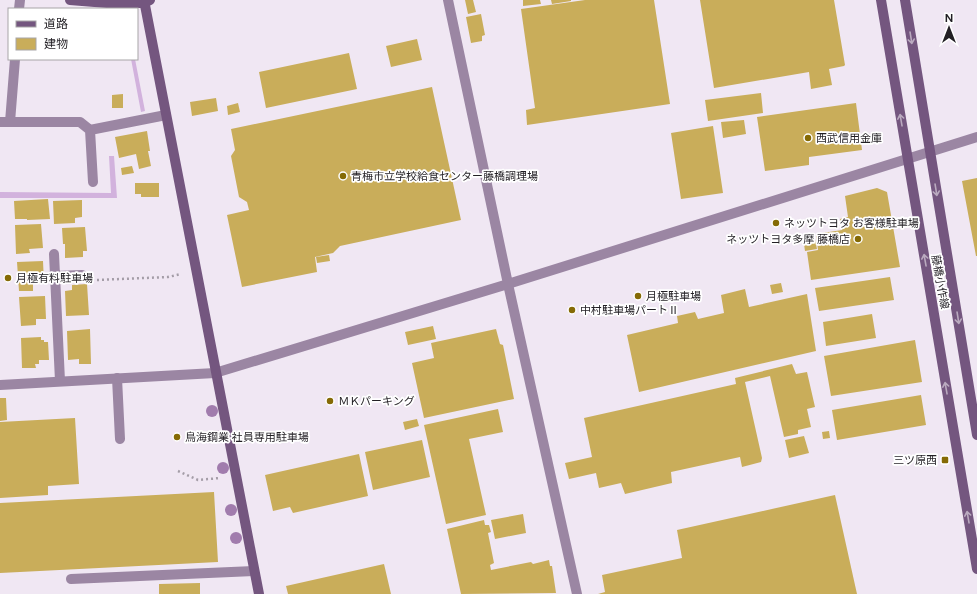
<svg xmlns="http://www.w3.org/2000/svg" width="977" height="594" font-family="Figtree,'Noto Sans JP',sans-serif">
  <style>
    .green { fill: #d2b2dd }
    .building { fill: #c9ad5a }
    .lines { fill: none; stroke-linecap: round; stroke-linejoin: round }
    .path { stroke: #a49da7; stroke-width: 2.5; stroke-dasharray: 2 3; stroke-linecap: butt }
    .lane { stroke: #9b86a3; stroke-width: 10 }
    .street { stroke: #9b86a3; stroke-width: 10 }
    .secondary { stroke: #74567f; stroke-width: 10 }
    .tree { fill: #a17cad }
    .oneway { stroke: #baaabf }
    .poi-dot { fill: #856a05; stroke: #fff; stroke-width: 1.5 }
    .labels { text-anchor: middle; dominant-baseline: central; stroke-width: 3.5; stroke-linejoin: round; paint-order: stroke }
    .poi-label { font-size: 11px; fill: #221f24; stroke: #fff; text-anchor: start }
    .street-label { font-size: 11px; fill: #221f24; stroke: #fff }
  </style>
  <rect width="100%" height="100%" fill="#f0e7f3"/>
  <!-- green -->
  <path class="green" d="M131,59H135L145,111L141,112Z
    M109,156H114L117,198H0V192L111,193Z"/>
  <!-- building -->
  <path class="building" d="M465,0H473L476,12L468,14Z
    M523,0H540L541,4L523,6Z
    M551,0H571V1L552,4Z
    M585,0H654L670,104L527,125L526,110L535,108L521,9Z
    M700,0H834L845,65L844,66L829,69L832,85L811,89L809,72L714,88Z
    M481,14L485,35L482,36V41L471,43L466,17Z
    M417,39L422,60L391,67L386,46Z
    M349,53L357,89L266,108L259,72Z
    M432,87L461,220L340,246L333,253L315,257L317,272L242,287L227,215L249,210L247,202L239,197L231,156L235,150L231,129Z
    M761,93L763,113L708,121L705,100Z
    M123,94V108H112V95Z
    M216,98L218,111L192,116L190,102Z
    M238,103L240,112L228,115L227,106Z
    M856,103L862,150L809,157V165L765,171L757,117Z
    M744,120L746,134L723,138L721,122Z
    M713,126L723,193L681,199L671,133Z
    M147,131L150,151H148L151,166L139,169L136,154L119,158L115,137Z
    M132,166L134,173L122,175L121,168Z
    M977,178V256H976L962,181Z
    M135,183H159V197H141V194H135Z
    M877,188L887,192L900,267L811,280L807,252L818,250L816,234L842,230L840,219L848,217L845,196Z
    M48,199L50,219L27,220V219H15L14,201Z
    M82,200V217L75,218V223L54,224L53,201Z
    M41,224L43,248L29,249L30,253L16,254L15,225Z
    M85,227L87,251H83V257L65,258V244H63L62,228Z
    M814,235L817,249L805,251L803,237Z
    M329,255L330,261L317,263L316,257Z
    M43,261L44,283L33,284V291H19L17,262Z
    M890,277L894,300L819,311L815,288Z
    M781,283L783,292L772,294L770,285Z
    M87,284L89,315L66,316L65,291L72,290V285Z
    M745,289L749,307L807,294L816,351L639,392L627,335L678,323L677,316L695,312L698,319L724,313L721,295Z
    M45,296L46,319H36V325L21,326L19,297Z
    M872,314L876,338L826,346L823,322Z
    M433,326L436,339L408,345L405,332Z
    M90,329L91,364H79V359L68,360L67,331Z
    M496,329L500,344L503,345L514,399L424,418L412,363L434,358L431,343Z
    M41,337V340H44V342H48L49,360H39V364H35L36,368H22L21,338Z
    M915,340L922,382L831,396L824,356Z
    M792,364L796,374L807,372L815,407L807,409L811,427L798,430V434L784,437L770,376L745,382L762,458L761,462L742,467L740,457L671,472L672,483L625,494L621,483L599,488L596,473L569,479L565,463L592,457L584,418L736,384L735,378Z
    M921,395L926,425L837,440L832,410Z
    M0,398H6L7,420L0,421Z
    M498,409L503,432L469,439L486,515L446,524L424,425Z
    M75,418L79,484L48,486V495L0,498V422Z
    M417,419L419,426L405,430L403,422Z
    M829,431L830,438L823,439L822,432Z
    M804,436L809,453L789,458L785,440Z
    M422,440L430,477L373,490L365,452Z
    M359,454L368,496L293,513L290,507L273,511L265,475Z
    M214,492L218,562L0,573V503Z
    M835,495L857,594H598L605,592L602,575L682,558L677,530Z
    M523,514L526,533L495,539L491,520Z
    M484,520L485,525H489L491,532L488,533L494,563L490,565L491,570L531,562L533,564L549,560L550,566H552L556,593L461,594L447,529Z
    M384,564L391,594H288L286,586Z
    M200,583V594H159V584Z"/>
  <g class="lines">
    <!-- path -->
    <path class="path" d="M97,280L168,277L181,274
      M178,471L198,480L220,478"/>
    <!-- lane -->
    <path class="lane" d="M19,9L20,0
      M0,122H80L90,130L93,182
      M10,122L15,59
      M90,130L166,115
      M54,254L60,381
      M55,276L82,275
      M117,378L120,439
      M71,579L254,571"/>
    <!-- street -->
    <path class="street" d="M448,0L508,284L577,594
      M0,385L215,373L508,284L977,137"/>
    <!-- secondary -->
    <path class="secondary" d="M70,0L107,3H144L150,0
      M144,0L259,594
      M881,0L977,569
      M905,0L977,435"/>
  </g>
  <!-- trees -->
  <g class="tree">
    <circle cx="212" cy="411" r="6"/>
    <circle cx="216" cy="436" r="6"/>
    <circle cx="223" cy="468" r="6"/>
    <circle cx="231" cy="510" r="6"/>
    <circle cx="236" cy="538" r="6"/>
  </g>
  <!-- one-way arrows -->
  <defs><path id="oneway-shaft" d="M-6 0H5M1.5-3L5.5 0L1.5 3" fill="none" stroke-width="1.6" stroke-linecap="round" stroke-linejoin="round"/></defs>
  <g class="oneway">
    <use href="#oneway-shaft" transform="translate(911 38) rotate(81)"/>
    <use href="#oneway-shaft" transform="translate(901 120) rotate(-100)"/>
    <use href="#oneway-shaft" transform="translate(936 190) rotate(81)"/>
    <use href="#oneway-shaft" transform="translate(925 260) rotate(-100)"/>
    <use href="#oneway-shaft" transform="translate(958 318) rotate(81)"/>
    <use href="#oneway-shaft" transform="translate(946 388) rotate(-100)"/>
    <use href="#oneway-shaft" transform="translate(968 517) rotate(-100)"/>
  </g>
  <!-- markers -->
  <g class="poi-dot">
    <circle cx="808" cy="138" r="4"/>
    <circle cx="343" cy="176" r="4"/>
    <circle cx="776" cy="223" r="4"/>
    <circle cx="858" cy="239" r="4"/>
    <circle cx="8" cy="278" r="4"/>
    <circle cx="638" cy="296" r="4"/>
    <circle cx="572" cy="310" r="4"/>
    <circle cx="330" cy="401" r="4"/>
    <circle cx="177" cy="437" r="4"/>
    <rect x="941" y="456" width="8" height="8" rx="2"/>
  </g>
  <g class="labels">
    <!-- poi labels -->
    <g class="poi-label">
      <text x="816" y="138">西武信用金庫</text>
      <text x="351" y="176">青梅市立学校給食センター藤橋調理場</text>
      <text x="784" y="223">ネッツトヨタ お客様駐車場</text>
      <text x="850" y="239" text-anchor="end">ネッツトヨタ多摩 藤橋店</text>
      <text x="16" y="278">月極有料駐車場</text>
      <text x="646" y="296">月極駐車場</text>
      <text x="580" y="310">中村駐車場パートⅡ</text>
      <text x="338" y="401">ＭＫパーキング</text>
      <text x="185" y="437">鳥海鋼業 社員専用駐車場</text>
      <text x="937" y="460" text-anchor="end">三ツ原西</text>
    </g>
    <!-- street labels -->
    <g class="street-label">
      <text transform="translate(940 282) rotate(80)">藤橋小作線</text>
    </g>
  </g>
  <!-- legend -->
  <rect x="8" y="8" width="130" height="52" fill="#ffffff" stroke="#a7a5a7"/>
  <rect x="16" y="21" width="20" height="6" fill="#74567f" stroke="#a7a5a7"/>
  <text x="44" y="28" font-size="12" fill="#221f24">道路</text>
  <rect x="16" y="38" width="20" height="12" fill="#c9ad5a" stroke="#a7a5a7"/>
  <text x="44" y="48" font-size="12" fill="#221f24">建物</text>
  <!-- north arrow -->
  <g transform="translate(949 28)" stroke="#ffffff" stroke-width="3" paint-order="stroke">
  <path d="M0-3L7 15L0 10L-7 15Z" fill="#221f24"/>
  <text y="-6" font-size="11" font-weight="bold" text-anchor="middle" fill="#221f24">N</text>
  </g>
</svg>
